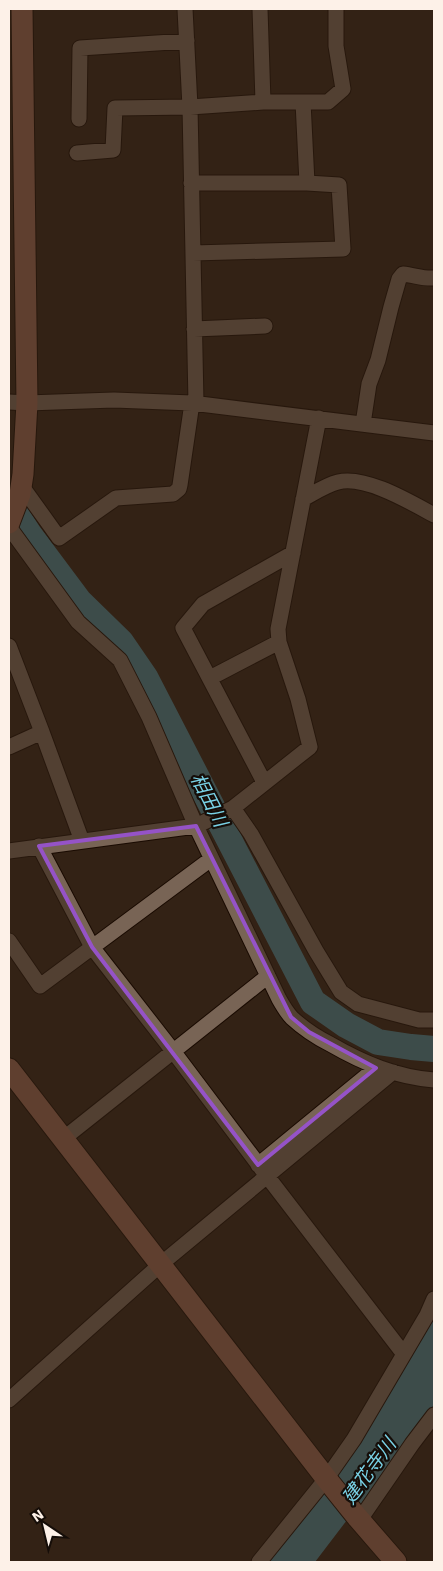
<svg xmlns="http://www.w3.org/2000/svg" width="443" height="1571" font-family="'Work Sans','Noto Sans JP',sans-serif">
  <style>
    .water { fill: #4a7f8b }
    .lines { fill: none; stroke-linecap: round; stroke-linejoin: round }
    .river { stroke: #4a7f8b; stroke-width: 26 }
    .street-casing { stroke: #1a0b02; stroke-width: 17 }
    .secondary-casing { stroke: #1a0b02; stroke-width: 23 }
    .street { stroke: #786455; stroke-width: 15 }
    .secondary { stroke: #94634e; stroke-width: 21 }
    .marked { fill: none; stroke: #9553c7; stroke-width: 4; stroke-linejoin: round }
    .labels { text-anchor: middle; dominant-baseline: central; stroke-width: 4.5; stroke-linejoin: round; paint-order: stroke }
    .water-label { font-size: 19px; font-style: italic; fill: #79d1e5; stroke: #150d08 }
  </style>
  <rect width="100%" height="100%" fill="#332215"/>
  <!-- water -->
  <path class="water" d="M434,1314V1406L362,1505L347,1520L315,1562H268L319,1495L341,1471L362,1439Z"/>
  <g class="lines">
    <!-- river -->
    <path class="river" d="M9,503L29,534L79,601L121,642L145,677L313,1002L346,1025L378,1042L411,1047L434,1049"/>
    <!-- street casing -->
    <g class="street-casing">
      <path id="street" d="M185,9L190,107L196,403
        M260,9L263,102
        M79,119L80,48L187,41
        M77,153L113,150L115,108L190,107L263,102H328L343,89L336,46V9
        M191,183H307
        M193,253L343,249L339,185L307,183L303,102
        M194,329L265,326
        M9,402L27,403L114,400L192,403L434,433
        M363,424L369,384L378,360L391,307L399,279L403,274C414,275 423,279 434,278
        M21,485L59,538L116,498L173,494L179,489L180,485L192,403
        M303,499C314,493 326,485 338,482C365,475 410,502 434,515
        M9,527L78,622L120,660L149,717L196,826L279,999C283,1006 287,1013 292,1018C304,1029 316,1037 330,1044C363,1063 396,1077 434,1080
        M9,646L42,732L9,747
        M210,678L279,642
        M42,732L82,841
        M264,782L183,628L203,604L293,553
        M233,808L251,834L316,951L341,992L358,1004L419,1020H434
        M9,851L196,826L233,808L310,747L298,699L279,642L278,629L319,418
        M9,941L40,986L211,859
        M393,1072L267,1176L403,1353
        M63,1139L268,976
        M258,1165L376,1068
        M9,1400L161,1264L267,1176L173,1051L92,947L39,846
        M359,1521L412,1444L434,1415
        M259,1562L326,1479L354,1439L427,1315L434,1299"/>
    </g>
    <!-- secondary casing -->
    <g class="secondary-casing">
      <path id="secondary" d="M9,523L20,494L23,474L27,403L22,9
        M9,1069L329,1482L357,1517L396,1562"/>
    </g>
    <!-- street -->
    <use href="#street" class="street"/>
    <!-- secondary -->
    <use href="#secondary" class="secondary"/>
  </g>
  <!-- marked area -->
  <path d="M0 0H443V1571H0ZM196,826L291,1017L309,1032L376,1068L258,1165L92,947L39,846Z" fill="#332215" fill-opacity=".55" fill-rule="evenodd"/>
  <path class="marked" d="M196,826L291,1017L309,1032L376,1068L258,1165L92,947L39,846Z"/>
  <g class="labels">
    <!-- water labels -->
    <g class="water-label">
      <text transform="translate(209 800) rotate(63)">相田川</text>
      <text transform="translate(369 1471) rotate(-54)">建花寺川</text>
    </g>
  </g>
  <!-- border -->
  <rect width="443" height="1571" fill="none" stroke="#fdf1e8" stroke-width="20"/>
  <!-- north arrow -->
  <g transform="translate(45 1526) rotate(325)" stroke="#150d08" stroke-width="4" paint-order="stroke">
  <path d="M0-4L9 19L0 12L-9 19Z" fill="#fdf1e8"/>
  <text y="-8" font-size="14" font-weight="bold" text-anchor="middle" fill="#fdf1e8">N</text>
  </g>
</svg>
